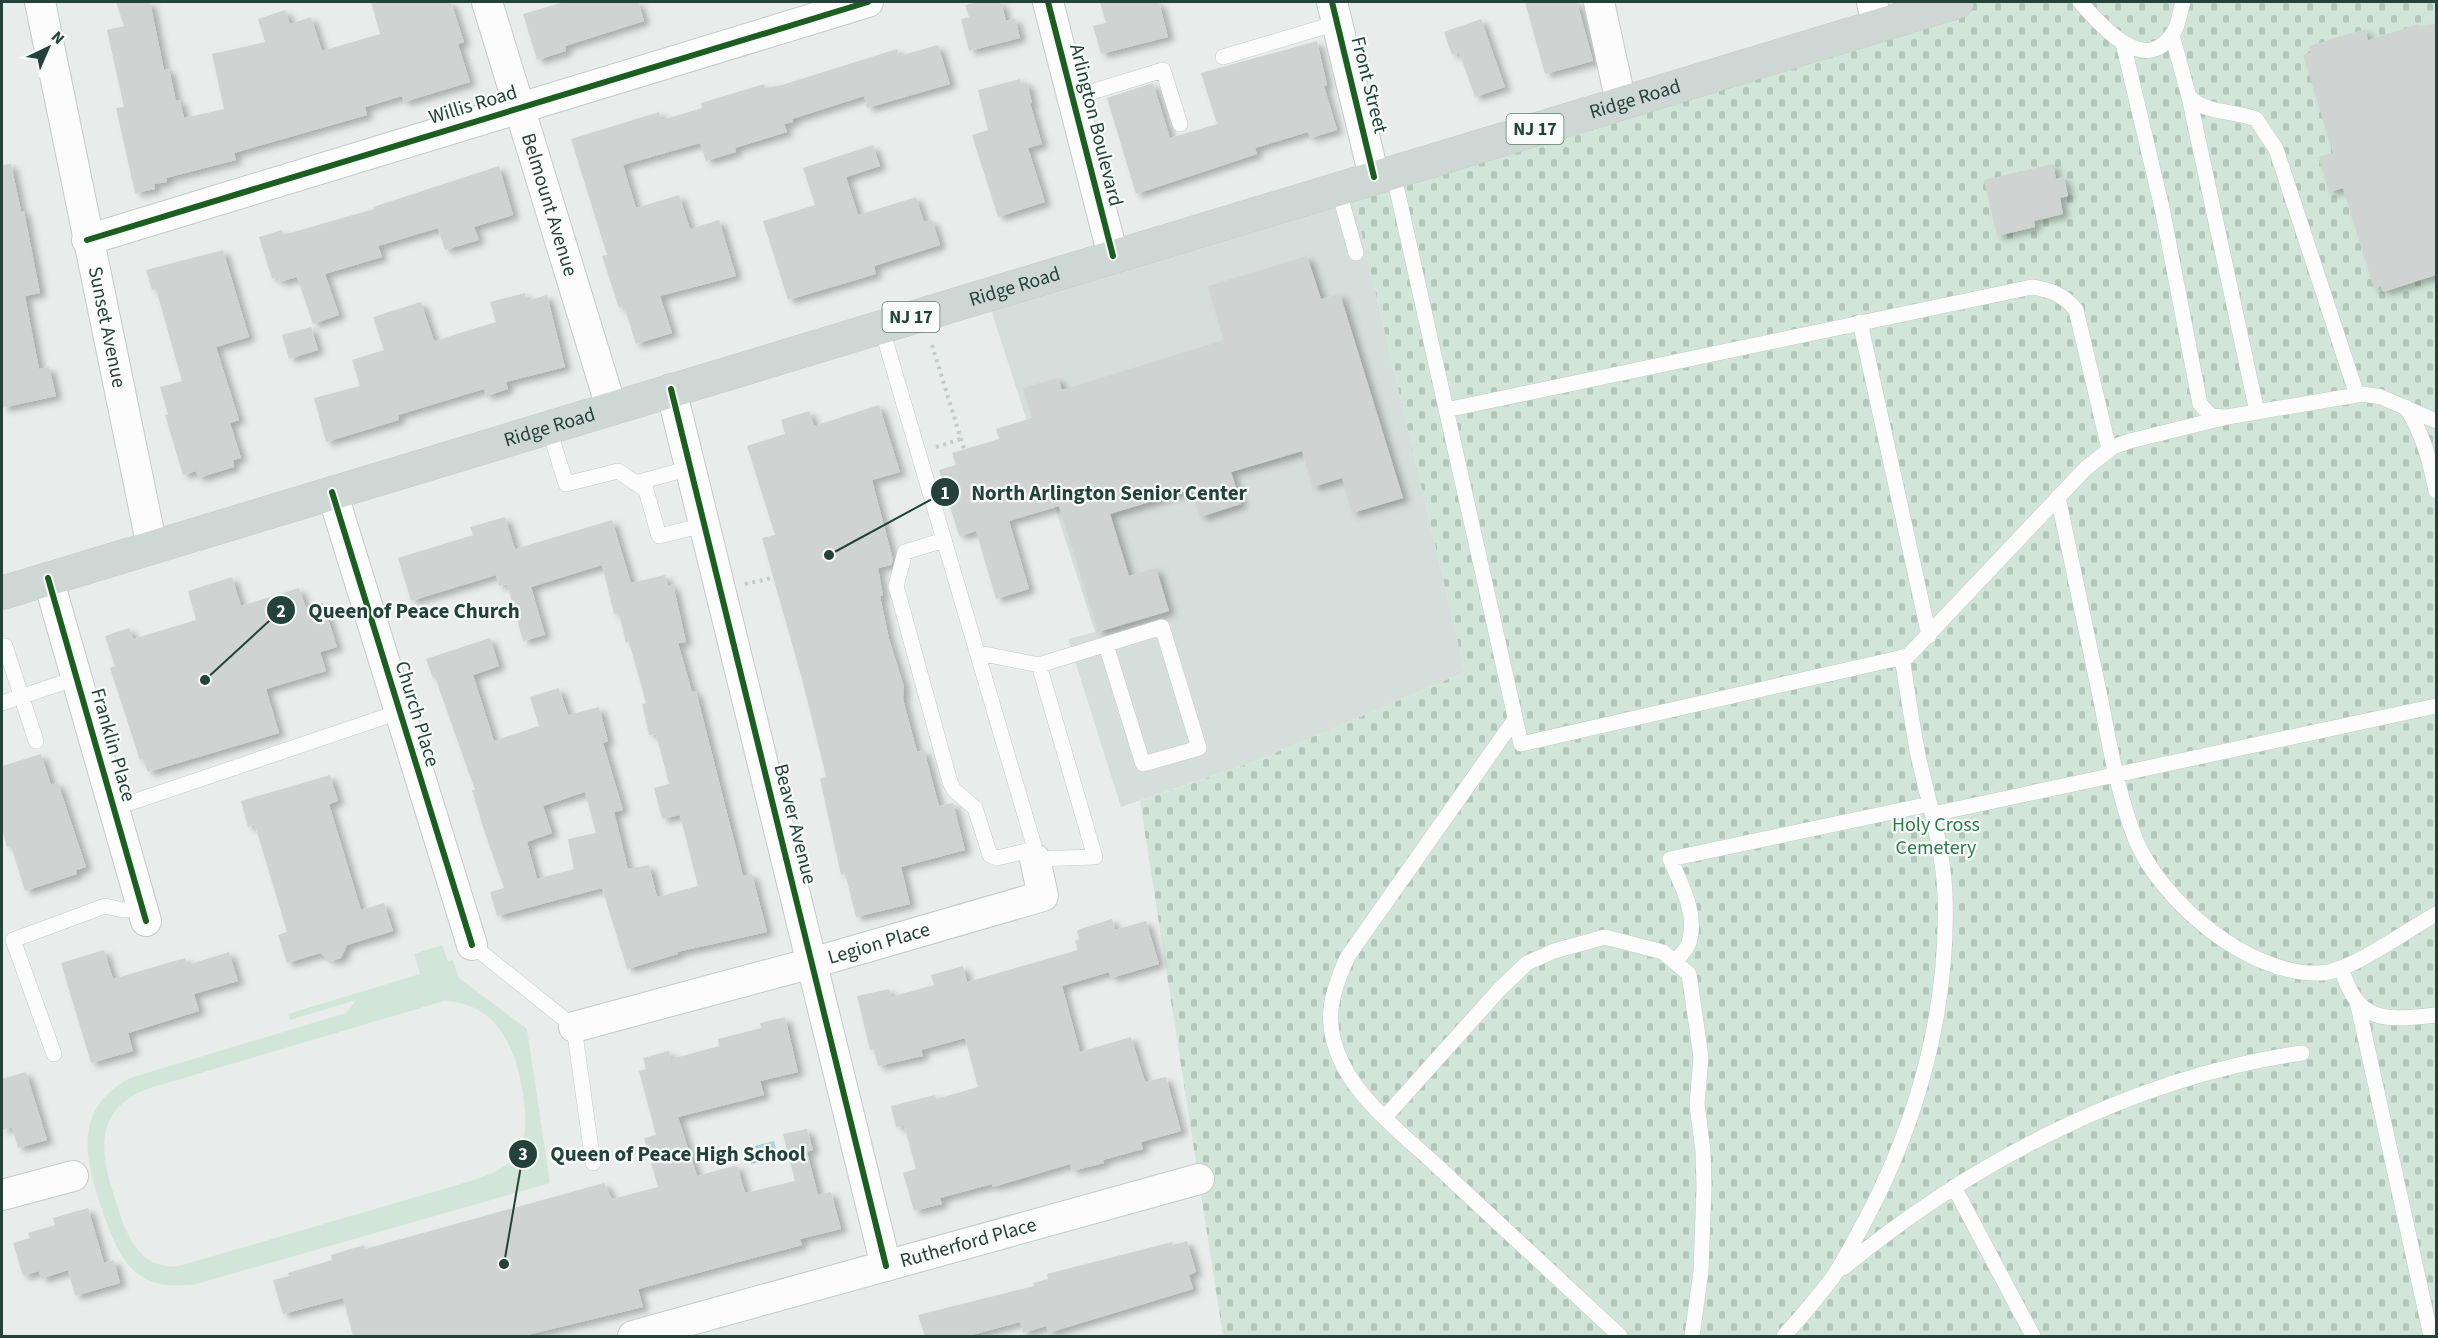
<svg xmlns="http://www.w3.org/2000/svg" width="2438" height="1338" font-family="'Source Sans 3',sans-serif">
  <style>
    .built { fill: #d6dedb }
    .green { fill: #d1e6d8; fill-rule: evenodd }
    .cemetery { fill: url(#cemetery-stones) }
    .water { fill: url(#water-ripples) }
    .building { fill: #cfd4d2; fill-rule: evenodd; filter: url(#shadow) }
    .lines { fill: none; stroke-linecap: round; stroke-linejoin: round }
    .service-casing { stroke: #c5cac8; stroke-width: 16 }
    .minor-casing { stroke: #c5cac8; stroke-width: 32 }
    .primary-casing { stroke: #c3ccc9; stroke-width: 34 }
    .path { stroke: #c3ccca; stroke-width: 4; stroke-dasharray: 3 4.5; stroke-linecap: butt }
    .service { stroke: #fcfcfc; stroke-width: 15 }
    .minor { stroke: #fcfcfc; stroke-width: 30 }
    .primary { stroke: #cfd7d5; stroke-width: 33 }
    .cycleway-casing { stroke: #f7fbf9; stroke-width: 10 }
    .cycleway { stroke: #1b5e20; stroke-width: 6 }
    .labels { text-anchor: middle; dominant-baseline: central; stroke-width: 4.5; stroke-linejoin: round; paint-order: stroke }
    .shield { fill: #f7fbf9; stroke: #637a73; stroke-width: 1.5 }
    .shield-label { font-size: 18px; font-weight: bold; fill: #24423a }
    .street-label { font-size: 20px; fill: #24423a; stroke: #f7fbf9 }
    .park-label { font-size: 20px; fill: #2d7a4b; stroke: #f7fbf9 }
    .leader { fill: none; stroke: #24423a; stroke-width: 2 }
    .callout-dot { fill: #24423a; stroke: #f7fbf9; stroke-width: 2 }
    .mark-label { font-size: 18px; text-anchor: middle; font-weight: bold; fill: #fff }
    .callout-label { font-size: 21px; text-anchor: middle; font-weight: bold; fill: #24423a; stroke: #f7fbf9; stroke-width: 4.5; stroke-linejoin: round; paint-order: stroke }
  </style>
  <defs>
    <pattern id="cemetery-stones" width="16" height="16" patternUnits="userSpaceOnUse" patternTransform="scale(1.5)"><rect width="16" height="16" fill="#d1e6d8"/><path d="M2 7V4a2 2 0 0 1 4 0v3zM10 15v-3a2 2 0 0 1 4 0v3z" fill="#b3c6ba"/></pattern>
    <pattern id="water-ripples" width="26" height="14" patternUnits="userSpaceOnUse" patternTransform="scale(1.5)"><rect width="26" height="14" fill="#a9d4db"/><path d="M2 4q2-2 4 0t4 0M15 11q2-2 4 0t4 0" fill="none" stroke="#91b7bd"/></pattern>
    <filter id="shadow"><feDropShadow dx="6" dy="4" stdDeviation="3" flood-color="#0004"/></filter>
  </defs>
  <rect width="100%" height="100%" fill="#e8edeb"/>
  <!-- built -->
  <path class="built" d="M1350,184L1465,672L1259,760L1121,807L1068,639L1095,632L986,294Z"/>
  <!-- green -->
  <path class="green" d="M442,945L448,961L453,960L459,978L527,1029L550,1183L196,1284C133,1293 119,1259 101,1207C84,1157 74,1108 130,1078L346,1013L356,1000L290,1020L288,1014L420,974L414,954ZM444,1001C498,1003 516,1049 523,1094C526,1114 528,1136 517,1153C507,1169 488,1175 471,1181L179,1266C136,1271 124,1228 114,1195C99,1149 95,1108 150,1088Z"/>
  <!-- cemetery -->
  <path class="cemetery" d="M1957,2H2436V1336H1223L1140,801L1259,760L1465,672L1350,184Z"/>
  <!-- water -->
  <path class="water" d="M774,1141L778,1158L751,1164L747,1148Z"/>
  <!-- building -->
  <path class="building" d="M116,2H150L164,70L169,69L176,101L180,100L184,118L224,109L212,54L265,42L258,19L285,10L290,24L311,17L322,51L380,34L371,2H451L464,42L458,44L470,82L404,102L402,96L365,107L367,115L234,153L236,160L166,178L167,182L154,184L155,189L135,193L116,108L124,107L107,30L124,26Z
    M564,2H638L644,21L565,46L566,51L537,60L523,14Z
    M979,2H1001L1006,21L1015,18L1020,38L969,51L961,19L969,17L965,5Z
    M1100,2H1159L1168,37L1101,54L1093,26L1106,23Z
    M1525,2H1577L1593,61L1545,74Z
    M1481,19L1505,87L1475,97L1459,52L1452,55L1444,32Z
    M2436,23V275L2383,292L2381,286L2374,289L2343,188L2329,192L2318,157L2333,153L2303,55L2311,52L2309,46L2365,29L2368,40L2419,24L2420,28Z
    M1317,41L1327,85L1324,86L1337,130L1310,138L1308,132L1255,148L1257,154L1136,194L1107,98L1153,83L1170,138L1217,124L1201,73Z
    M938,45L950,84L867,108L864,96L792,119L793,122L784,124L787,132L735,148L736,152L706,161L700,143L623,165L636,208L679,195L690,229L719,220L736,276L660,296L672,333L636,344L624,306L619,308L602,256L607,255L571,139L659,112L662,120L702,108L701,103L764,84L765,88L782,85L897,49L899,56Z
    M1020,79L1021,84L1027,82L1032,103H1030L1042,144L1028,148L1045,202L998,217L972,135L988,130L978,90Z
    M873,145L880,166L846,177L858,215L916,197L924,222L932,220L940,245L874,266L876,274L788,300L763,221L815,205L803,168Z
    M11,164L21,211H24L40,293L25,296L39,369L49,367L56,396L2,408V165Z
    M2053,164L2056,179L2064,177L2068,196L2060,198L2063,214L2034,221L2035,227L1997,236L1984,180Z
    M499,166L513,215L474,227L479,240L445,250L438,228L378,246L382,257L325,274L339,315L313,324L297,277L279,282L278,277L272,279L259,237L282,230L283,235L374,209L373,207Z
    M223,250L249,337L216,347L239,420L230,423L241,458L233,460L234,467L198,478L196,471L183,475L165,415L168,414L160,387L182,381L156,289L152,290L146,270Z
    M1307,256L1321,299L1340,294L1403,498L1352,513L1342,478L1313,487L1302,451L1231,472L1241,504L1200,517L1192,489L1110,514L1129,576L1156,568L1169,611L1098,632L1059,506L1009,521L1029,589L996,599L976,531L959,536L939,470L956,465L952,453L999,439L996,429L1032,418L1023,388L1058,378L1062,390L1224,340L1208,286Z
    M525,293L527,301L547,295L565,367L506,382L508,389L486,396L484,389L398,415L399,420L326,442L314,398L360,386L352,360L384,350L373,317L421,302L434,341L496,322L490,302Z
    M311,327L318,350L289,359L282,335Z
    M879,405L900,472L872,480L893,560L891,565L878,568L883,596H880L889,639L904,687L903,699L917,752L924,750L939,806L953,803L965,850L901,867L910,904L856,917L846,877L844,874L841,875L820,779L826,776L802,679L762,538L775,535L747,446L785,434L781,420L809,411L814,426Z
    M505,517L515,549L612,520L631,583L665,575L668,586L673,584L686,642L678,643L692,692L696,691L743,876L752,874L767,932L677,952L678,954L627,969L602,888L497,916L490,892L504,888L483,827L472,790H475L435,677L433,678L426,659L490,638L499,666L473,675L494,741L539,726L530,697L559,688L568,715L599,707L608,741L603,743L623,810L614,812L628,869L649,865L657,897L698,886L680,815L662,819L654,788L669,784L656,734L649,735L642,704L646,703L629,642L626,643L619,613L614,614L602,565L531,587L545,635L523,641L507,584L499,586L496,575L411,601L398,558L473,535L470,527ZM585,792L596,833L568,839L574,869L537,879L527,842L552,833L543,806Z
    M232,577L241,606L299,588L306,608L323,603L337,647L320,652L326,671L266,689L279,733L148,772L143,759L140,760L110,668L115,666L105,636L129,628L133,639L196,620L188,591Z
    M41,754L51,785L58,783L86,867L76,870L77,874L25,891L11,846L7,847L2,828V766Z
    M330,775L338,801L329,804L361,910L384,903L393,931L347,945L341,958L331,961L320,953L287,963L278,935L287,932L255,825L248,827L241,801Z
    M1112,919L1115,930L1146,921L1159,964L1111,978L1109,972L1062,986L1080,1052L1131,1037L1145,1082L1166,1077L1181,1131L1141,1142L1143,1149L1103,1160L1104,1163L1072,1171L1070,1164L993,1187L992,1184L940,1198L942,1204L914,1211L903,1173L916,1169L904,1125L896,1127L891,1106L935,1095L936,1099L978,1087L965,1038L921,1050L923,1056L878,1066L874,1049L870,1050L857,996L889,989L891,997L934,985L931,975L963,966L967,982L1078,950L1075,941L1079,939L1077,931L1080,929Z
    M104,950L113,979L185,958L187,965L229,952L238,981L194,994L199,1011L128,1033L133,1051L91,1063L61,963Z
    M785,1017L798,1072L760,1081L764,1095L678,1117L697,1176L737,1165L745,1193L795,1181L783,1134L807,1129L813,1150L807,1152L818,1195L831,1192L841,1229L800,1239L802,1245L638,1289L643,1307L523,1336H353L343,1298L283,1314L273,1280L289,1276L288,1273L332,1260L331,1255L364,1245L365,1249L604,1183L612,1199L658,1187L644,1138L656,1135L639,1071L646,1069L643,1058L669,1051L671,1059L719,1046L718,1039L761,1028L760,1023Z
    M26,1072L47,1140L18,1148L12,1127L2,1130V1079Z
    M88,1208L104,1263L114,1260L120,1283L75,1296L68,1270L41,1279L39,1271L23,1276L13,1243L30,1238L28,1233L55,1225L53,1218Z
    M1187,1241L1196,1272L1189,1275L1193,1289L1048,1333L1046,1326L1023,1333L1020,1322L968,1336H925L918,1315L1034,1286L1033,1283L1048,1279L1047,1274L1172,1242L1173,1245Z"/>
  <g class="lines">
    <!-- service casing -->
    <g class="service-casing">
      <path id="service" d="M2080,2C2100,24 2145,78 2173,33C2179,25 2180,11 2183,2
        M2172,35L2189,97C2207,114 2233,110 2256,119L2276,149L2357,395
        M2123,43L2162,208L2200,404L2211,416L2225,417
        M1223,57L1337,23
        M2189,97L2257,412
        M1072,98L1163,70L1180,124
        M1393,172L1521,744L1908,656L2086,468L2113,447L2130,441L2227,417L2363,394L2381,397L2436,421
        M1338,188L1356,253
        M1860,322L1929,636
        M881,326L1035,849V859L1095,857L1039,665
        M2406,407C2423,434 2430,460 2436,491
        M1446,410L2032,287C2051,290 2064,295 2076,310L2109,449
        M548,426L566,484L618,471L646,490L659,536L704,525
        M635,483L691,468
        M2058,497C2072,565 2087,633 2101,701C2110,747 2118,794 2135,838C2160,901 2249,976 2320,973C2351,972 2407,930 2436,914
        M944,540L905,552L896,586L950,782L954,790L975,808L990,855L997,858L1035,849
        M5,646L36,741
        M979,653L1039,665L1162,627L1199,748L1143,764L1106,645
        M2,703L77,678
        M1515,719L1348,956C1330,995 1322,1024 1343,1065C1361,1102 1406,1137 1436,1165C1498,1222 1559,1279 1620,1336
        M115,808L399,712
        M1933,814L2436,706
        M472,945L574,1027L593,1163
        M1675,962C1679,957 1687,949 1689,943C1698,914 1681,884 1670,859L1930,804
        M2342,969C2357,1025 2388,1020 2436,1015
        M2357,1001L2431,1336
        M54,1054L13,940L105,906L123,910L143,909
        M1385,1117L1499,990L1527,963L1554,951L1605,937L1663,952L1689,974L1701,1057L1697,1104L1703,1151L1704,1188L1701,1271L1692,1336
        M1954,1187L2033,1336
        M1843,1268C1973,1161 2134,1077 2302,1053
        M1784,1336C1801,1317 1818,1297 1833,1277C1846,1258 1856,1237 1867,1217C1919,1118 1949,1006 1945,894C1943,846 1928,801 1918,755C1912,723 1907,690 1902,657"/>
    </g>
    <!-- minor casing -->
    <g class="minor-casing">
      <g id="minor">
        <path id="s1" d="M40,2L152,547"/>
        <path id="s2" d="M487,2L611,407"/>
        <path d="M1048,2L1113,256"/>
        <path d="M1332,2L1374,177"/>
        <path d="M1599,2L1621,103"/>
        <path d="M1872,2L1877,26"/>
        <path d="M87,240L868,2"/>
        <path d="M671,389L886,1266"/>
        <path d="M332,492L472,945"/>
        <path d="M48,578L146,921"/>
        <path id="s3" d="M574,1027L812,963L1043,896L1035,859"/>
        <path d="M2,1195L73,1176"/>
        <path id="s4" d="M633,1336L1199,1179"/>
      </g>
    </g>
    <!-- primary casing -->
    <g class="primary-casing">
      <g id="primary">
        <path id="s5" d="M2,593L1957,2"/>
      </g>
    </g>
    <!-- path -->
    <path class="path" d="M932,345L964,449
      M936,447L961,439
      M745,584L772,578"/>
    <!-- service -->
    <use href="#service" class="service"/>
    <!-- minor -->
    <use href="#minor" class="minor"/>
    <!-- primary -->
    <use href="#primary" class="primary"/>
    <!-- cycleway casing -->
    <g class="cycleway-casing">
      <path id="cycleway" d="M1048,2L1113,256
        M1332,2L1374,177
        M87,240L868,2
        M671,389L886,1266
        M332,492L472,945
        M48,578L146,921"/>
    </g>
    <!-- cycleway -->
    <use href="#cycleway" class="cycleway"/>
  </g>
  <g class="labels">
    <!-- shield labels -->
    <g class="shield">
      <rect x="1506.5" y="114" width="57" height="30" rx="4.5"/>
      <rect x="882.5" y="302" width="57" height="30" rx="4.5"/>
    </g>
    <g class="shield-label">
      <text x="1535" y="129">NJ 17</text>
      <text x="911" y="317">NJ 17</text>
    </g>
    <!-- street labels -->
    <g class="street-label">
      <text transform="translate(1369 85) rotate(76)">Front Street</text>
      <text stroke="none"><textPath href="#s5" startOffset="1706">Ridge Road</textPath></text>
      <text transform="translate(473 105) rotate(-17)">Willis Road</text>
      <text transform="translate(1096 125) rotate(76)">Arlington Boulevard</text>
      <text stroke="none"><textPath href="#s2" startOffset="212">Belmount Avenue</textPath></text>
      <text stroke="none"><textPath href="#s5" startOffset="1058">Ridge Road</textPath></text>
      <text stroke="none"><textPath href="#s1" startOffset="332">Sunset Avenue</textPath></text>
      <text stroke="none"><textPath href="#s5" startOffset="572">Ridge Road</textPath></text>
      <text transform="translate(417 714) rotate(73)">Church Place</text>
      <text transform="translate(113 745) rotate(74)">Franklin Place</text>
      <text transform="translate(795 824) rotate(76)">Beaver Avenue</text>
      <text stroke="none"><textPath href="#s3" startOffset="316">Legion Place</textPath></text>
      <text stroke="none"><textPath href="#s4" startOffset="348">Rutherford Place</textPath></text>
    </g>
    <!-- park labels -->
    <g class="park-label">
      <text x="1936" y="825">Holy Cross<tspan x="1936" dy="23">Cemetery</tspan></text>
    </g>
  </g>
  <!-- callouts -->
  <path class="leader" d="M829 555L945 492M205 680L281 610M504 1264L523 1154"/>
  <g class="callout-dot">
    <circle cx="829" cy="555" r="6"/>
    <circle cx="205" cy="680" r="6"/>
    <circle cx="504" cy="1264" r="6"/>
    <circle cx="945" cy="492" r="15"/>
    <circle cx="281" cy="610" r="15"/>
    <circle cx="523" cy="1154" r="15"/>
  </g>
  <g class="mark-label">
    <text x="945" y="499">1</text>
    <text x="281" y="617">2</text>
    <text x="523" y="1160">3</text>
  </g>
  <g class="callout-label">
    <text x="1109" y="500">North Arlington Senior Center</text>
    <text x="414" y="618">Queen of Peace Church</text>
    <text x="678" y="1161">Queen of Peace High School</text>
  </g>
  <!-- border -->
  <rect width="2438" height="1338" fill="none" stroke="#24423a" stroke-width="6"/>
  <!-- north arrow -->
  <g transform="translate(48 48) rotate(44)" stroke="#f7fbf9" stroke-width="4.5" paint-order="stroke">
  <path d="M0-4.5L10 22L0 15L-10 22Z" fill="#24423a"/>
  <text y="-9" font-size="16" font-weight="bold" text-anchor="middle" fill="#24423a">N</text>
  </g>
</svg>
